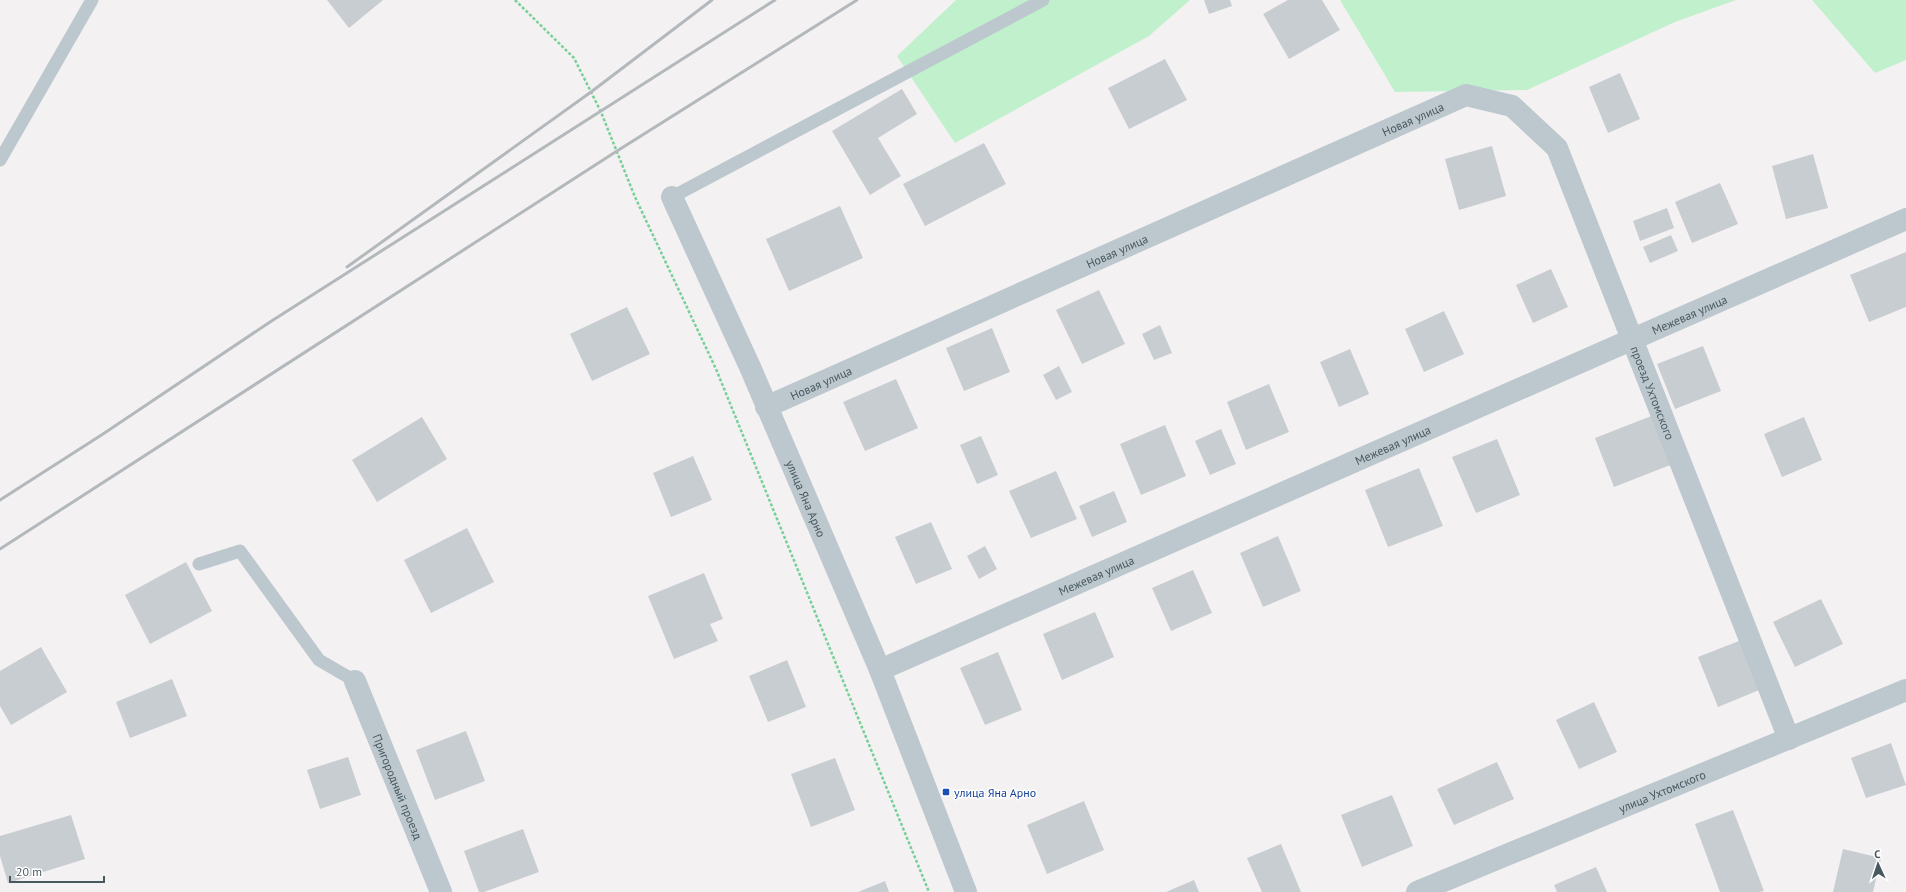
<svg xmlns="http://www.w3.org/2000/svg" width="1906" height="892" font-family="'PT Sans',sans-serif">
  <style>
    .green { fill: #c0f1cc }
    .building { fill: #c8cdd1 }
    .lines { fill: none; stroke-linecap: round; stroke-linejoin: round }
    .path { stroke: #77d097; stroke-width: 2.5; stroke-dasharray: 3 2; stroke-linecap: butt }
    .lane { stroke: #bcc8ce; stroke-width: 13 }
    .street { stroke: #bcc8ce; stroke-width: 22 }
    .rail { stroke: #b3b8bc; stroke-width: 3 }
    .transit-dot { fill: #1a4fb4; stroke: #fff; stroke-width: 1.5 }
    .labels { text-anchor: middle; dominant-baseline: central; stroke-width: 3; stroke-linejoin: round; paint-order: stroke }
    .street-label { font-size: 12px; fill: #48585f; stroke: #fff }
    .transit-label { font-size: 12px; fill: #164399; stroke: #fff; text-anchor: start }
  </style>
  <rect width="100%" height="100%" fill="#f4f1f2"/>
  <!-- green -->
  <path class="green" d="M956,0H1190L1149,36L955,143L897,56Z
    M1340,0H1736L1675,22L1527,90L1395,92Z
    M1812,0H1906V60L1875,73Z"/>
  <!-- building -->
  <path class="building" d="M327,0H383L349,28Z
    M1204,0H1230L1232,6L1209,14Z
    M1288,0H1322L1340,30L1289,59L1263,14Z
    M1165,59L1187,100L1129,129L1108,88Z
    M1620,73L1640,119L1608,133L1589,87Z
    M902,89L917,114L878,138L901,176L870,195L832,131Z
    M984,143L1006,184L925,226L903,184Z
    M1492,146L1506,196L1459,210L1445,159Z
    M1813,154L1828,208L1786,219L1772,166Z
    M1720,183L1738,224L1692,243L1675,202Z
    M840,206L863,258L789,291L766,239Z
    M1667,208L1674,228L1640,241L1633,221Z
    M1671,235L1678,251L1650,263L1643,247Z
    M1906,252V307L1869,322L1850,275Z
    M1551,269L1568,307L1533,323L1516,285Z
    M1099,290L1125,344L1082,364L1056,310Z
    M627,307L650,354L592,381L570,334Z
    M1444,311L1464,354L1424,372L1405,329Z
    M1160,325L1172,353L1154,360L1142,334Z
    M992,328L1010,372L964,391L946,348Z
    M1703,346L1721,391L1675,409L1657,364Z
    M1350,349L1369,394L1339,407L1320,362Z
    M1059,366L1072,392L1056,400L1043,375Z
    M896,379L918,428L865,451L843,402Z
    M1269,384L1289,432L1246,450L1227,402Z
    M1659,413L1678,462L1614,487L1595,438Z
    M422,417L447,459L377,502L352,460Z
    M1804,417L1822,460L1782,477L1764,434Z
    M1165,425L1186,476L1141,495L1120,444Z
    M1221,429L1236,464L1210,475L1195,441Z
    M981,436L998,475L977,484L960,445Z
    M1497,439L1520,495L1476,513L1452,457Z
    M693,456L712,500L671,517L653,473Z
    M1419,468L1443,526L1388,547L1365,490Z
    M1056,471L1077,519L1031,538L1009,491Z
    M1114,491L1127,522L1092,537L1079,506Z
    M931,522L952,569L916,584L895,537Z
    M467,528L494,582L431,613L404,560Z
    M1278,536L1301,591L1263,607L1240,553Z
    M985,546L997,569L979,579L967,556Z
    M186,562L212,611L150,644L125,595Z
    M1193,570L1212,613L1171,631L1152,588Z
    M704,573L723,619L710,624L718,641L674,659L648,596Z
    M1821,599L1843,644L1795,667L1773,622Z
    M1095,612L1114,657L1062,680L1043,634Z
    M1744,639L1764,688L1718,707L1698,657Z
    M41,647L67,692L11,725L0,706V671Z
    M998,652L1022,710L985,725L960,668Z
    M787,660L806,707L768,722L749,676Z
    M172,679L187,716L130,738L116,702Z
    M1594,702L1617,752L1579,769L1556,720Z
    M466,731L485,781L435,800L416,750Z
    M1891,743L1906,785L1866,798L1851,758Z
    M348,757L361,795L320,809L307,770Z
    M835,758L855,810L811,827L791,774Z
    M1497,762L1514,799L1454,825L1437,789Z
    M1392,795L1413,846L1362,867L1341,815Z
    M1084,801L1104,850L1047,874L1027,825Z
    M1733,810L1764,891L1760,892H1720L1695,824Z
    M71,815L85,859L8,883L0,856V836Z
    M523,829L539,872L484,892H479L464,851Z
    M1281,844L1301,892H1262L1247,858Z
    M1843,849L1881,858L1873,892H1833Z
    M1596,867L1607,892H1557L1554,885Z
    M1194,880L1199,892H1166Z
    M885,881L889,892H858Z"/>
  <g class="lines">
    <!-- path -->
    <path class="path" d="M515,0L574,58L601,112L635,197L716,369L929,892"/>
    <!-- lane -->
    <path class="lane" d="M0,160L92,0
      M672,197L1043,0
      M199,564L240,551L319,660L355,681"/>
    <!-- street -->
    <g class="street">
      <path id="s1" d="M672,197L750,367L880,670L966,892"/>
      <path id="s2" d="M766,407L1466,95L1512,106L1557,148L1789,739"/>
      <path id="s3" d="M880,670L1906,219"/>
      <path id="s4" d="M355,681L441,892"/>
      <path id="s5" d="M1417,892L1906,690"/>
    </g>
    <!-- rail -->
    <path class="rail" d="M347,267L591,92L712,0
      M0,500L103,434L270,322L775,0
      M0,549L617,151L857,0"/>
  </g>
  <!-- markers -->
  <rect class="transit-dot" x="942" y="788" width="8" height="8" rx="2"/>
  <g class="labels">
    <!-- street labels -->
    <g class="street-label">
      <text stroke="none"><textPath href="#s2" startOffset="708">Новая улица</textPath></text>
      <text stroke="none"><textPath href="#s2" startOffset="384">Новая улица</textPath></text>
      <text stroke="none"><textPath href="#s3" startOffset="884">Межевая улица</textPath></text>
      <text stroke="none"><textPath href="#s2" startOffset="60">Новая улица</textPath></text>
      <text stroke="none"><textPath href="#s2" startOffset="1138">проезд Ухтомского</textPath></text>
      <text stroke="none"><textPath href="#s3" startOffset="560">Межевая улица</textPath></text>
      <text stroke="none"><textPath href="#s1" startOffset="330">улица Яна Арно</textPath></text>
      <text stroke="none"><textPath href="#s3" startOffset="236">Межевая улица</textPath></text>
      <text stroke="none"><textPath href="#s4" startOffset="114">Пригородный проезд</textPath></text>
      <text stroke="none"><textPath href="#s5" startOffset="265">улица Ухтомского</textPath></text>
    </g>
    <!-- transit labels -->
    <g class="transit-label">
      <text x="954" y="792">улица Яна Арно</text>
    </g>
  </g>
  <!-- north arrow -->
  <g transform="translate(1878 864) rotate(357)" stroke="#ffffff" stroke-width="3" paint-order="stroke">
  <path d="M0-3L7 15L0 10L-7 15Z" fill="#48585f"/>
  <text y="-6" font-size="11" font-weight="bold" text-anchor="middle" fill="#48585f">С</text>
  </g>
  <!-- scale -->
  <path d="M10 876v6h94v-6" fill="none" stroke="#48585f" stroke-width="2"/>
  <text x="16" y="876" font-size="12" fill="#48585f" stroke="#ffffff" stroke-width="3" paint-order="stroke">20 m</text>
</svg>
